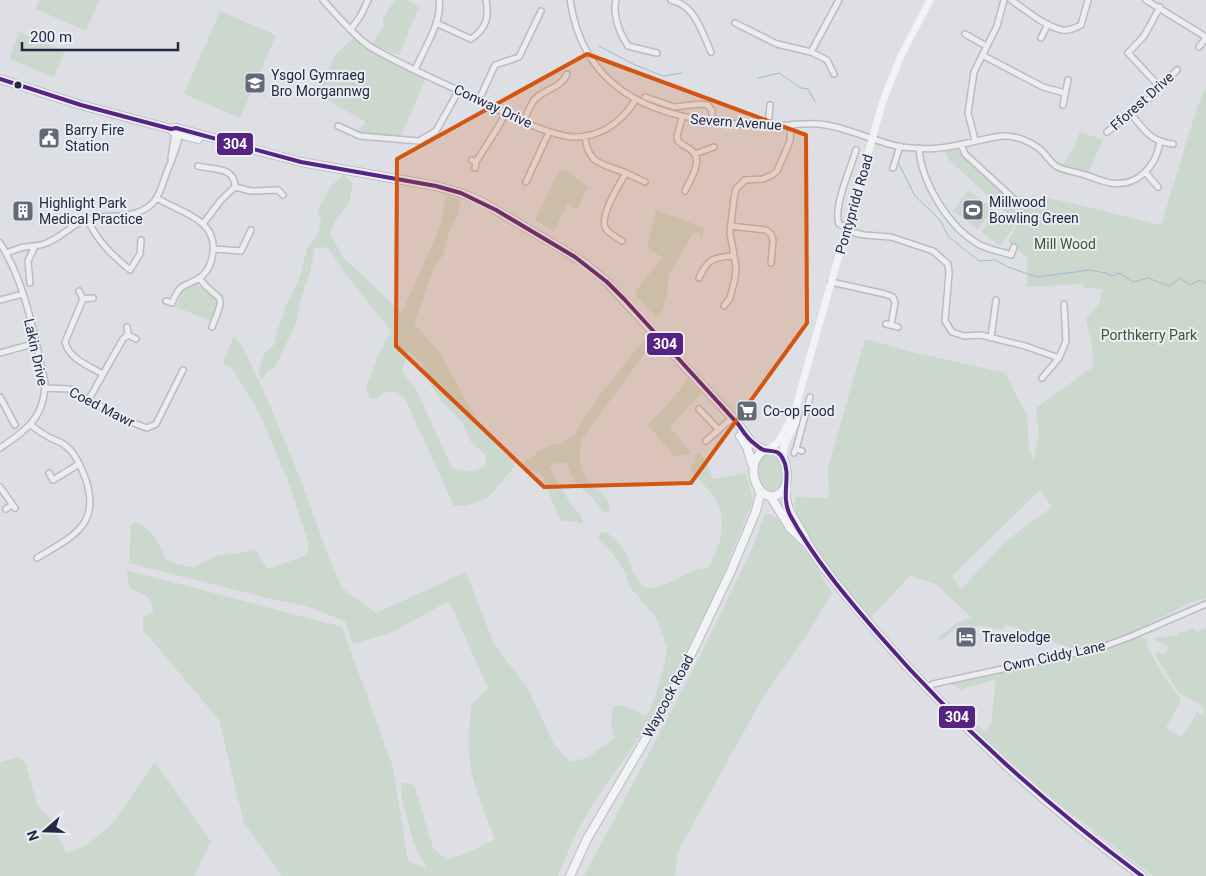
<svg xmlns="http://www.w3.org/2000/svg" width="1206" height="876" font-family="Roboto,sans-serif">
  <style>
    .green { fill: #cbd8cd; fill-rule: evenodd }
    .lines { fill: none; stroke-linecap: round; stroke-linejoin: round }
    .stream { stroke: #a8b6d3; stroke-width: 1 }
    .minor-casing { stroke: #babcc1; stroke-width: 8 }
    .primary-casing { stroke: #babcc2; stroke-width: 10 }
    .minor { stroke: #ededf0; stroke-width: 5 }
    .secondary { stroke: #f2f3f4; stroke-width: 7 }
    .primary { stroke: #f2f3f4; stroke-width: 8 }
    .bus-1-casing { stroke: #eaedf5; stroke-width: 8 }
    .bus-1 { stroke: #572381; stroke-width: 4 }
    .marked { fill: #d45411; fill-opacity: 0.2; stroke: #d45411; stroke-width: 4; stroke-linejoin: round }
    .bus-dot { fill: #23293e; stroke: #eaedf5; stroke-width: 2 }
    .labels { text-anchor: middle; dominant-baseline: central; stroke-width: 4; stroke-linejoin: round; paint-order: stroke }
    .poi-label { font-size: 14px; fill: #23293e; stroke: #eaedf5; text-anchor: start }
    .street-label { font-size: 14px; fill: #23293e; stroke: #eaedf5 }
    .park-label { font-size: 14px; fill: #325b2f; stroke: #eaedf5 }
    .line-badge { stroke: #eaedf5; stroke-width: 2 }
    .badge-label { font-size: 14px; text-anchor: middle; font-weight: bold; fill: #fff }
  </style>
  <rect width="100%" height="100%" fill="#dddfe4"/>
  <!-- green -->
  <path class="green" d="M39,0H99L86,31L36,9Z
    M395,0H407L419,7L399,55L372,45L383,26V18Z
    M220,11L276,35L240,118L184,94Z
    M19,32L65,51L54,77L9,59Z
    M354,37L369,51L425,80L400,139L356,132L366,122L318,95L335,55Z
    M1206,86V598L1189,603L1140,629L1107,642L1071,648L1005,624L1002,630L984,626L957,628L940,641L938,638L955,624L971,617L936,584L910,576L871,617L836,577L796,518L795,497L829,498L828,468L865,339L912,352L1006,373L1018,399L1027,414L1029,448L1033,460L1039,437L1036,408L1094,366L1093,351L1086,319L1099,304L1103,289L1084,288V284L1027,287V258L1008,241L1018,223L950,161L945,153L946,150L953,148L958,150L1020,208L1045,197L1161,225L1196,111ZM1040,490L1052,507L1006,541L961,589L952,576Z
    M1080,132L1103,140L1088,173L1062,166L1074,147Z
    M565,170L588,187L577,210L568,203L554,232L535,220L558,173Z
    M343,175L353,183L349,203L335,221L330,234L343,257L402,313L441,224L446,195L461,200L458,215L449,232L443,255L433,270L414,324L439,351L473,414L491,436L516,457L514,467L489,497L467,506H454L405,399L395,391L384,392L376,399L370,398L366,388L380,351L391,331L344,272L329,249L323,247L315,248L310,273L300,302L296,323L275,367L268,370L262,380L258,374L265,352L274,345L278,329L286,306L299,279L308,246L318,235L321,221L317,210L332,185ZM408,351L422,363L430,384L442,402L461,421L471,442L486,455L485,466C473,472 465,472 452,468L416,389L402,372Z
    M968,190L993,209L978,229L953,211Z
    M656,210L704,228L702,238L699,233H693L669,274L667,293L662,311L656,318L634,293L662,258L647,247Z
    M996,211L1015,225L1000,246L981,232Z
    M194,285H198L209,294L214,295L219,304L212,319L208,320L176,307L183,290Z
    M234,336L242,346L264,391L300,478L329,558L342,588L376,613L466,572L494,644L527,687L554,744L570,762L587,758L615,738L611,722L613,706C626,705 635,709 644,717L650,710L655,696L663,671L667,648L657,619L630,587L624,570L611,552L598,539L600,533L606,532L617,541L626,552L633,572L642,587C667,593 684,567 707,569C718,551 726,530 720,509C716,495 701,483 692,472L690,468L696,461L695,455L700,452L708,466L713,479L746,473L753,501L716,592L650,723L596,799L576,833L558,876H282L244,823L219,720L143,630V617L153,613C152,594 144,596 130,588L126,570L342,627L393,767L408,861L427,869L414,844L402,800L401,783L414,784L433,848L447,860L470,852L495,839C486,816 476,793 471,769C467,748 470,726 471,706L488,688L449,601L390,633L353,644L345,621L309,607L263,597L129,563L131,525L135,522C153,529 160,543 165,559L176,564L194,567L218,555L241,553L255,549L267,569L299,558L307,554L309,545L289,484L261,416L232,368L223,363Z
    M644,340L651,341V345L581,440C579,453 578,469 587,480C597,492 609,493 610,511L603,513L594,499L576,484L566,463H555L549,468L572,506L582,517L583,524C575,521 569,522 560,520C555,505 547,493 544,477L524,465V461L531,459L538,451L550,445L561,444L574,435L599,396Z
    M687,378L702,393L670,427L690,451L688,454L675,457L648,425L681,389Z
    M765,453C784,451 786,476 780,489C760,502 756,475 758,461Z
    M765,514H770L778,519L787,533L806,551L832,593L808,633L762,699L716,782L678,852L675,876H584L698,660L751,551Z
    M1194,628L1196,632L1206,628V876H1153L1060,805L996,751L972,728L976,723L985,732L991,725L995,686L994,680L960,690L950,682L1048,660L1071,659L1103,651L1140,635L1142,638L1146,639V644L1163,675L1180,698L1181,701L1166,728L1182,737L1197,712L1202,715L1205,710L1203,706L1179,693L1155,655L1157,651L1164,655L1168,647L1152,638C1161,639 1169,634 1177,636L1178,633Z
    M18,757L25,762L38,806L50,818L66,853L87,845L113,823L155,762L211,842L194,876H0V762Z"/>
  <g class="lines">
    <!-- stream -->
    <path class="stream" d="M599,46L633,64L663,76L682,73
      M758,78L779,73L801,88L808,89L815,102
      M899,164L915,196L940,220L948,236L979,261L995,260L1008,267L1037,277L1090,270L1105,273L1112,276L1119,273L1133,282L1148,278L1169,286L1180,278L1190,285L1200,280L1206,283"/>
    <!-- minor casing -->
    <g class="minor-casing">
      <path id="minor" d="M323,0C337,15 352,34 369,46C400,65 435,79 468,95C495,107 545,136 574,137C601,137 622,122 636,99
        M570,0C583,87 647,116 727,123C741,124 755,126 769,126C785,126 801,123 818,124C846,126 873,142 902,147C914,148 927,150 939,148C961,146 981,139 1002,136C1016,135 1034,143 1043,152C1047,157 1052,163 1056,166C1064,171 1077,172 1085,175C1093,177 1102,182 1111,183C1138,187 1156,166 1160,142
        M616,0C612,14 620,34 628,46L657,53
        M671,0C696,6 701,31 711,52
        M1011,0C1026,10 1044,26 1062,30C1069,31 1075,28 1081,25L1088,0
        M1146,0L1206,37
        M1160,7L1144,36L1128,53L1160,87
        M436,23L471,39C487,28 489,17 486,0
        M735,23L777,44L811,52L827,60L834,74
        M351,29L361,15L368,0
        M965,34L986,46
        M1041,38L1048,24
        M1199,47L1206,38
        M811,52L839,0
        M982,55L1043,87L1065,93
        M415,70C423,50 443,21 439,0
        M645,97L674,107L700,104L708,105L712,111V122
        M479,100L495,65L519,57L541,11
        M1063,105L1068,80
        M1130,113C1145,130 1149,141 1173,144
        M682,118L677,136L678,141C683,146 691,148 694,153C702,163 689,182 685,191
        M524,121C527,114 530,105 535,99C545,89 561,88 567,74
        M338,126L360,136L419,141L436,131L459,90
        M768,126L770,105
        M1107,132L1149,99L1177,70
        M585,136C588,165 601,163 626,173C620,183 598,218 606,229C609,233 617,238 622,241
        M975,140L968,113L974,72L997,26L1004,0
        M961,144L965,154L1015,200
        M919,148C921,181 947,224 975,242C984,249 1000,251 1011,255L1014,247
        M695,154L714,147
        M171,158L175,132
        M472,160L476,162L475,168
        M476,162C486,145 498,130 506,112
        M198,166C212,170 235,166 235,187L221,200L203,224
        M893,168L900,146
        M1145,172L1158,187
        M626,173L645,182
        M526,182L549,132
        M235,187L251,191L278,190L283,195
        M157,198C178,212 217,218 213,252C212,261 209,270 202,276C185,289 182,279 172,303L166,301
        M87,219C99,243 110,253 130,270L140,254L141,240
        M730,226L766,230L771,234L773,240L771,263
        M847,227L839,224C833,206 851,168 856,150
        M846,231L864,235L891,237L933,251L948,264L949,273L945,321L952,332L964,336L981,335L1025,346L1059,358
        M0,243C26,284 34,335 45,382C45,417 27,430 0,448
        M214,249L241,251L251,230
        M6,253C12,251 18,248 25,247C31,246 38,246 44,244C60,239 71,225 87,219C101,214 114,218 128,215C163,208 159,187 171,162C175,152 178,143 180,133
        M199,278C219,305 228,288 212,327
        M699,278C707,260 713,257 733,256
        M831,282L885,294L893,297L895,303L891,325
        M30,283L28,261L35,246
        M79,291L83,299
        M93,298L83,299L65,342C69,359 89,366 103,374
        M0,300L23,294
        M724,306L730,298L735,279L736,267L730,233L734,198L736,189L745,180L763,179L772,175L777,171L790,141L791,125
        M886,324L898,327
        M127,327L128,335
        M991,338L996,300
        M0,353L36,343
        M1042,378L1059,358L1066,341L1064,304
        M45,388L69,389L128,421L147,428L156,424L183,370
        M0,397L15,425
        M89,399L123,339L128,335L136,339
        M699,409L719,430
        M31,425C36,429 41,433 47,436C53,440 61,441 67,447C76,454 82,469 86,480C101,526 71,537 37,558
        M706,441L731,419
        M796,449L810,397
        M794,453L796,449L802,451
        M49,473L53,480L79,464
        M0,487L15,508
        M6,509L12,505
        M928,687L933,684L1100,648L1132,636L1206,604"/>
    </g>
    <!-- primary casing -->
    <g class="primary-casing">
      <path id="primary" d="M0,79L81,105L171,129L176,128L221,140L225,142L301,162L436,186L461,193L482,202L562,249L584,263L607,282L738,424L752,443L764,450
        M171,129L175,133L198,139
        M740,436L747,447L752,464
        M768,449C781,450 786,461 787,474C787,482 786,490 779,494C756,507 741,457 768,449Z
        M785,488C786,512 794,517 804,536C815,559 832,578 848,598C933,702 1033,797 1142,876
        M771,497L790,528L805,542
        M570,876L587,839L658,718L685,667L731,571L756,511L760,495L759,489"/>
    </g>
    <!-- minor -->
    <use href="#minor" class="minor"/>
    <!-- secondary -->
    <path class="secondary" d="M768,449C785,442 783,426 795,414
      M783,457L784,446L796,421L795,414L798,399L883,101L900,58L930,0"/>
    <!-- primary -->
    <use href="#primary" class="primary"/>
    <!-- bus-1 casing -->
    <g class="bus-1-casing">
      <path id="bus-1" d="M0,79L81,105L171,129L176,128L301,162L436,186L461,193L496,210L575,257L607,282L625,300L738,424C743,431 748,440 755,444C757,446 761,449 764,450C773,452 778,449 783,459C792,475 780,495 790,515C814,559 847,598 880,636C958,726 1047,805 1142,876"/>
    </g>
    <!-- bus-1 -->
    <use href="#bus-1" class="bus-1"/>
  </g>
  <!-- marked area -->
  <path class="marked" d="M587,54L806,135L807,323L691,483L544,487L396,346L397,159Z"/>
  <!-- icons -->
  <defs>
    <g id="school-square" transform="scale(1.125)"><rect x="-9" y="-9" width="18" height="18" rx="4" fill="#646978" stroke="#eaedf5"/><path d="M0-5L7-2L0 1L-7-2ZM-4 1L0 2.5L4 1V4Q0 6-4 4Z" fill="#fff"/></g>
    <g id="civic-square" transform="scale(1.125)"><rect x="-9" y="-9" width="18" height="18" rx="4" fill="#646978" stroke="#eaedf5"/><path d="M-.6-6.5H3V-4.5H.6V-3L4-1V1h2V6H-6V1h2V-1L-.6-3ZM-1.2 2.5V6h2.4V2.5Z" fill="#fff"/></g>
    <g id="stadium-square" transform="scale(1.125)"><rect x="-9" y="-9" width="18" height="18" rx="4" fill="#646978" stroke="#eaedf5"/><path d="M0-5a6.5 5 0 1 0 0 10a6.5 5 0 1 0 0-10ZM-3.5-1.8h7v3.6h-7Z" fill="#fff"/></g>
    <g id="building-square" transform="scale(1.125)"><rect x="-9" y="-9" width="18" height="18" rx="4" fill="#646978" stroke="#eaedf5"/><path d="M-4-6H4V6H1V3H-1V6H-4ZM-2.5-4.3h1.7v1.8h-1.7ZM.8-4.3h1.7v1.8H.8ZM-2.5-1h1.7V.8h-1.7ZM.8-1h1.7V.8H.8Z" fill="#fff"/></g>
    <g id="supermarket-square" transform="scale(1.125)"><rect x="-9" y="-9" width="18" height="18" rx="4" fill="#646978" stroke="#eaedf5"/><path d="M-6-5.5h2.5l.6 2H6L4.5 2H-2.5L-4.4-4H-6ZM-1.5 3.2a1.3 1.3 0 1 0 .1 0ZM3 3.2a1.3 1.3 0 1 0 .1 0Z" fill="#fff"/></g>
    <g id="hotel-square" transform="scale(1.125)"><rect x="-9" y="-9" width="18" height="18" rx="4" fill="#646978" stroke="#eaedf5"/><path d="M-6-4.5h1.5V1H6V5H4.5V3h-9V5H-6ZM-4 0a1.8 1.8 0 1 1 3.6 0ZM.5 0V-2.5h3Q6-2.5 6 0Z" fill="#fff"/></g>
  </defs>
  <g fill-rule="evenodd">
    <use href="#school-square" x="255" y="83"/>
    <use href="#civic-square" x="49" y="138"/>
    <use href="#stadium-square" x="973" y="210"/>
    <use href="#building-square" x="23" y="211"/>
    <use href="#supermarket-square" x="747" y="411"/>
    <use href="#hotel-square" x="966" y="637"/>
  </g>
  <!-- markers -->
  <circle class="bus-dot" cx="18" cy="85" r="4.5"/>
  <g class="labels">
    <!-- poi labels -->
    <g class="poi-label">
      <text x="271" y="75">Ysgol Gymraeg<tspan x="271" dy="16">Bro Morgannwg</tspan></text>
      <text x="65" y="130">Barry Fire<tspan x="65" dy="16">Station</tspan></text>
      <text x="989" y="202">Millwood<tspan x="989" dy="16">Bowling Green</tspan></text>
      <text x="39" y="203">Highlight Park<tspan x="39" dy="16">Medical Practice</tspan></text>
      <text x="763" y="411">Co-op Food</text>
      <text x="982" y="637">Travelodge</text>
    </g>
    <!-- street labels -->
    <g class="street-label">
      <text transform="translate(1142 101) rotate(-42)">Fforest Drive</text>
      <text transform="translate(493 106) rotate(25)">Conway Drive</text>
      <text transform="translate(736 122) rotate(4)">Severn Avenue</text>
      <text transform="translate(854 204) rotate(-74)">Pontypridd Road</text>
      <text transform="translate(36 352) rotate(78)">Lakin Drive</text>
      <text transform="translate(102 407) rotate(27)">Coed Mawr</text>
      <text transform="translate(1054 656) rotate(-12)">Cwm Ciddy Lane</text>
      <text transform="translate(668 696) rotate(-62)">Waycock Road</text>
    </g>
    <!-- park labels -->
    <g class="park-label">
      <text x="1065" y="244">Mill Wood</text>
      <text x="1149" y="335">Porthkerry Park</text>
    </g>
  </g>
  <g class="line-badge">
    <rect x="216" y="132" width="38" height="24" rx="5" fill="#572381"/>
    <rect x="646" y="332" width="38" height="24" rx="5" fill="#572381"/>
    <rect x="938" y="705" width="38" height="24" rx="5" fill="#572381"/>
  </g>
  <g class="badge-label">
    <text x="235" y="149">304</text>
    <text x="665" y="349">304</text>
    <text x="957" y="722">304</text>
  </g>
  <!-- north arrow -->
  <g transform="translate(45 831) rotate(250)" stroke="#eaedf5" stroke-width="4" paint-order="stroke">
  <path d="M0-4L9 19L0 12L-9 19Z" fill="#23293e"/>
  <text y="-8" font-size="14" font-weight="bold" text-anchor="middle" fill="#23293e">N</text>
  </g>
  <!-- scale -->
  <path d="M22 42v8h156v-8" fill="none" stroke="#23293e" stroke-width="2.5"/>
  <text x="30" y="42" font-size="15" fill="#23293e" stroke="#eaedf5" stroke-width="4" paint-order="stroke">200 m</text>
</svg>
